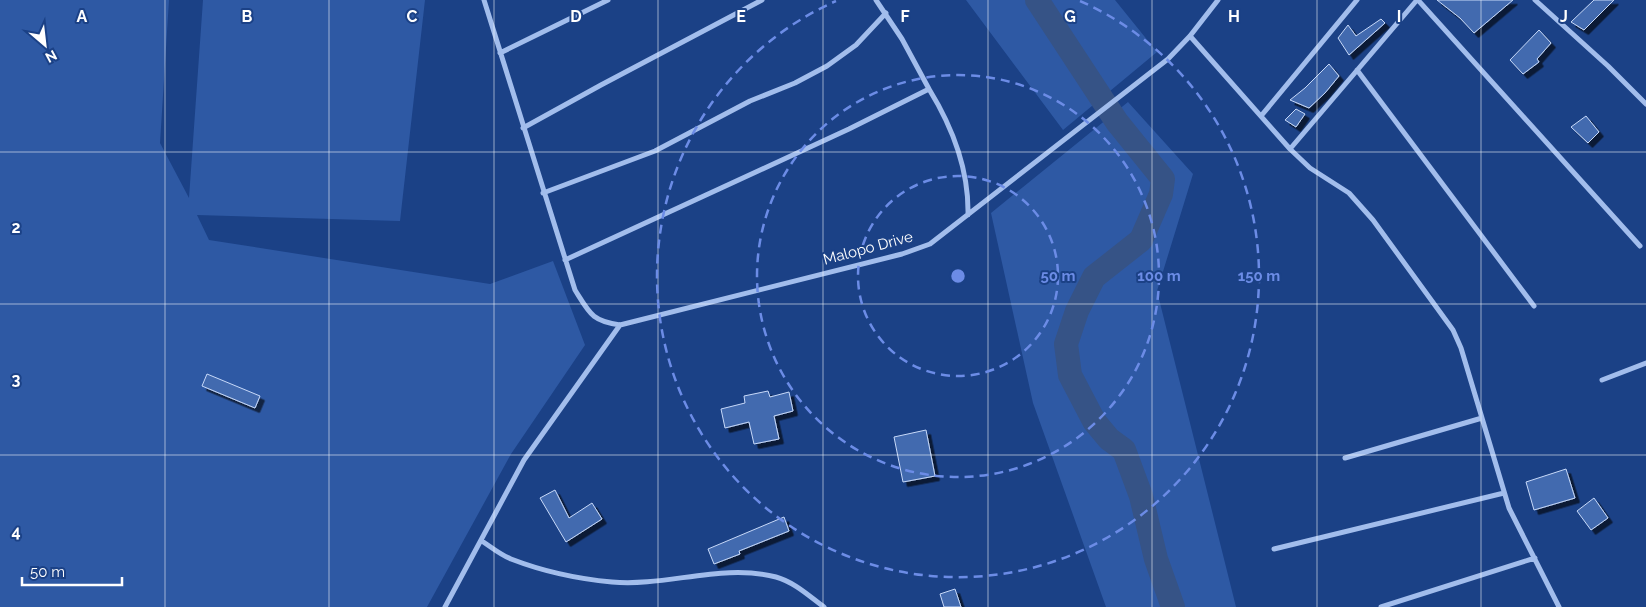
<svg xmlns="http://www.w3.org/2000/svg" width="1646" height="607" font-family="Raleway,sans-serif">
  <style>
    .green { fill: #2e59a4 }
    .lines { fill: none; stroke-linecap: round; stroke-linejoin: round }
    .river { stroke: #365386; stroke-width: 24 }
    .building { fill: #436aaf; stroke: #c7d9f9; filter: url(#shadow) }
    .minor { stroke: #a2bdec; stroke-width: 5 }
    .grid { fill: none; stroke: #fff; stroke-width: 1; stroke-opacity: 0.55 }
    .ring { fill: none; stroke: #6c8ce6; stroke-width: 2.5; stroke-dasharray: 9 6 }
    .labels { text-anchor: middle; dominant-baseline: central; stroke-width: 4; stroke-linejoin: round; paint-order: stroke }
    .street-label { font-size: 15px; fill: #fff; stroke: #1b4186 }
    .grid-label { font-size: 16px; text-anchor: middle; font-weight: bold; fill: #fff; stroke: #1b4186; stroke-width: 4; stroke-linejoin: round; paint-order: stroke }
    .centre { fill: #6c8ce6; stroke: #1b4186; stroke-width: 2.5 }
    .ring-label { font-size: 15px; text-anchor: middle; font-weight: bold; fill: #6c8ce6; stroke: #1b4186; stroke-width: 4; stroke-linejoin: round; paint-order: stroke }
  </style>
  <defs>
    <filter id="shadow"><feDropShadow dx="4.5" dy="4.5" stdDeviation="0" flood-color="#0009"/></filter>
  </defs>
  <rect width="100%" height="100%" fill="#1b4186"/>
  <!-- green -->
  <path class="green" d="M0,0H169L160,143L189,198L203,0H425L400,221L197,215L209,240L490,284L553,261L585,345L511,454L427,607H0Z
    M966,0H1115L1157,52L1063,130Z
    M1128,102L1193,174L1157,291L1236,607H1106L1033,403L991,213Z"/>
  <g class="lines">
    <!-- river -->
    <path class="river" d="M1037,0L1117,122L1163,179L1161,194L1141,240L1094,277L1077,311L1066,344L1070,375L1094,421L1109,439L1124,450L1141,496L1156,559L1173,607"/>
  </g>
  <!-- building -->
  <path class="building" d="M1437,0H1513L1474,33L1460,18Z
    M1594,0H1614L1584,30L1571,22Z
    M1381,19L1385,23L1349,55L1338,38L1348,25L1356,36Z
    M1539,30L1551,43L1537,59L1539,62L1523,74L1510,60Z
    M1329,64L1339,76L1325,93L1309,108L1290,100L1305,88Z
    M1296,109L1305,114L1296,127L1285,120Z
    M1586,116L1599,132L1588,143L1571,127Z
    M207,374L260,396L255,408L202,386Z
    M768,391L770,397L789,392L793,411L774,416L779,439L754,444L749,422L725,428L721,409L745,403L744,396Z
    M926,430L935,476L903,482L894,437Z
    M1566,469L1575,498L1534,510L1526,482Z
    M555,490L569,518L592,503L602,519L566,542L540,498Z
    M1594,498L1608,518L1591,530L1577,511Z
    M784,517L789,531L739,551L740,554L714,564L708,549Z
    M955,589L961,607H944L940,594Z"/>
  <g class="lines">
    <!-- minor -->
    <path class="minor" d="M484,0L575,290C590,314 592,321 620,325L902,254L930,244L1168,59L1190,36L1218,0
      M1418,0L1640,246
      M1535,0L1608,66L1646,104
      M1190,36L1290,149L1310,168L1349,193L1373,220L1453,330L1461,348L1509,508L1559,607
      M500,53L608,0
      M1357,70L1534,306
      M929,89C953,128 969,169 968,215
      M1261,116L1357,0
      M523,128L601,85L762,0
      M1290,149L1417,0
      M543,193L655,151L750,101L795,83L827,66L856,45L886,13
      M565,260L849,129L929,89L902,39L876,0
      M1602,380L1646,363
      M1345,458L1482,418
      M482,541C491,547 501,555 511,559C542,571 579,579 612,582C666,587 722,563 776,577C794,582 809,596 824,607
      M1274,549L1504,493
      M445,607L524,460L620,325
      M1381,607L1535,558"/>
  </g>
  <!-- grid -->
  <path class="grid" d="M165,0V607M329,0V607M494,0V607M658,0V607M823,0V607M988,0V607M1152,0V607M1317,0V607M1481,0V607M0,152H1646M0,304H1646M0,455H1646"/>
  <!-- distance rings -->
  <g class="ring">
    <circle cx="958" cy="276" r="100"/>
    <circle cx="958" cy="276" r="201"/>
    <path d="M1080 1A301 301 0 1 1 836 1"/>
  </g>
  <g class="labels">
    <!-- street labels -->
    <g class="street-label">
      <text transform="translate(868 248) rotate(-15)">Malopo Drive</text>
    </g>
  </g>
  <g class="grid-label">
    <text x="82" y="22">A</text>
    <text x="247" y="22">B</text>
    <text x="412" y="22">C</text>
    <text x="576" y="22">D</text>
    <text x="741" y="22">E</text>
    <text x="905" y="22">F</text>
    <text x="1070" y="22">G</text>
    <text x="1234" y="22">H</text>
    <text x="1399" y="22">I</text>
    <text x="1564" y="22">J</text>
    <text x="16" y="233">2</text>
    <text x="16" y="385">3</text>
    <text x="16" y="537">4</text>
  </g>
  <circle cx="958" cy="276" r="8" class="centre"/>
  <g class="ring-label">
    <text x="1058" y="281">50 m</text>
    <text x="1159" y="281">100 m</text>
    <text x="1259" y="281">150 m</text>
  </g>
  <!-- north arrow -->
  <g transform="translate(45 45) rotate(152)" stroke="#1b4186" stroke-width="4" paint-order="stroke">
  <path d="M0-4L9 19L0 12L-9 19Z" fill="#ffffff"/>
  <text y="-8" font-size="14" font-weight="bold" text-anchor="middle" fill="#ffffff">N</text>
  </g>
  <!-- scale -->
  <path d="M22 577v8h100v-8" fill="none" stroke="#ffffff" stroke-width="2.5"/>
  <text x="30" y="577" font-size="15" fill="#ffffff" stroke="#1b4186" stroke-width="4" paint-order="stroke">50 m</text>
</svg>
